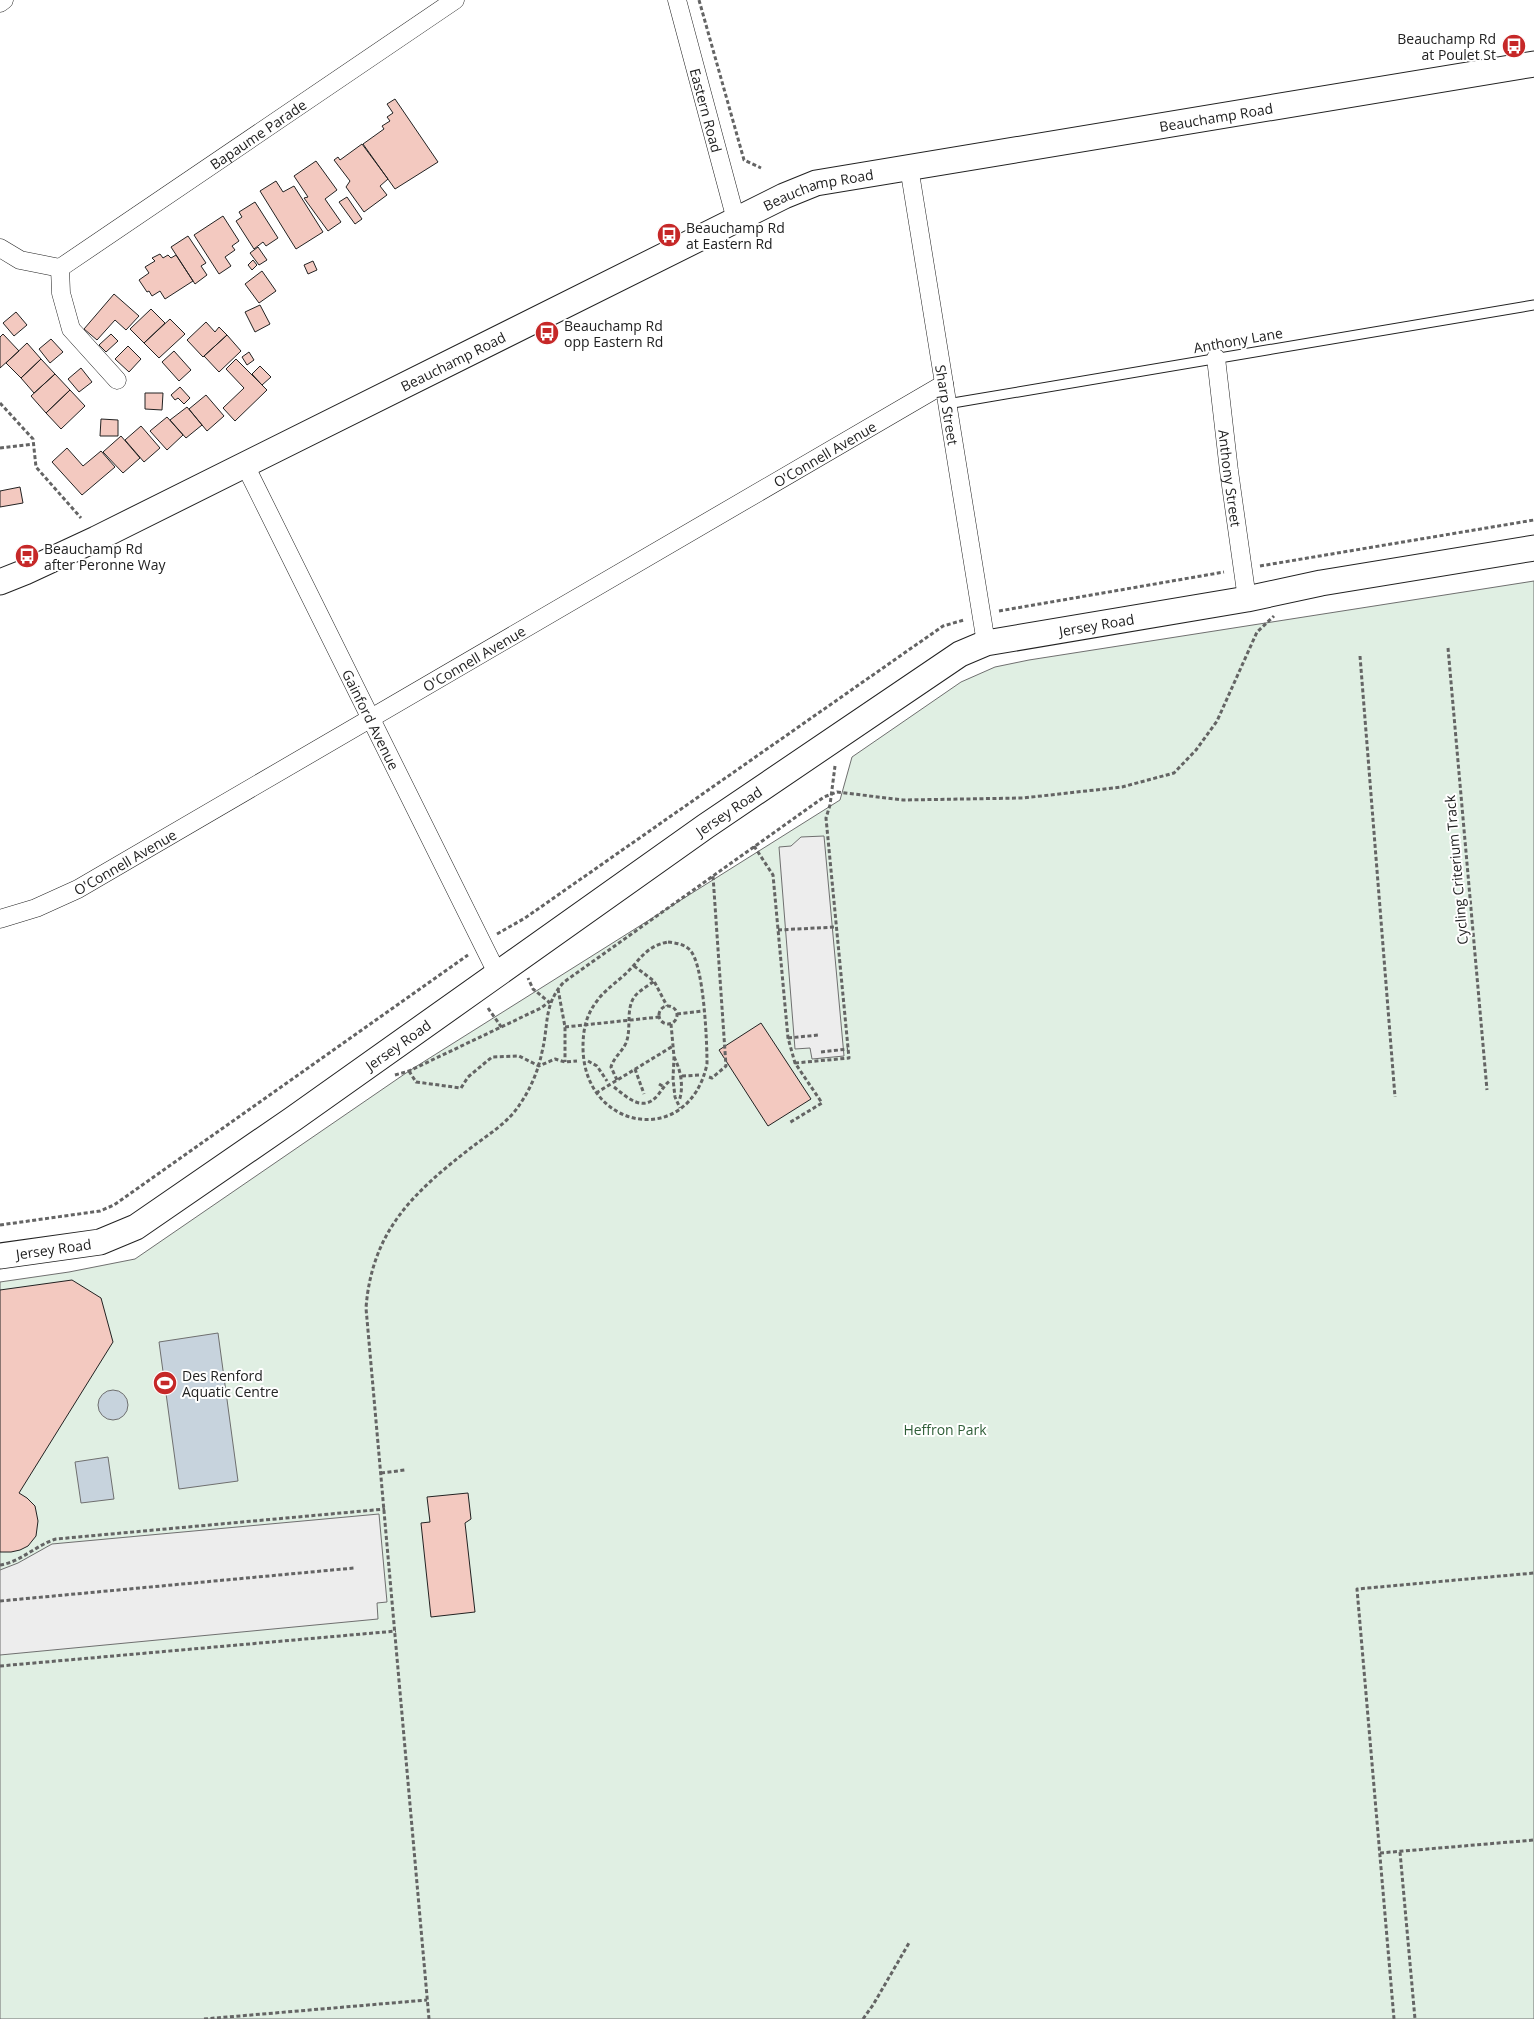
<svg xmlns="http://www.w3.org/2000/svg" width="1534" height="2019" font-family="'Open Sans',sans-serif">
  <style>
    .green { fill: #e0efe3; stroke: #6f6f6f }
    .parking { fill: #ededed; stroke: #6f6f6f }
    .water { fill: #c7d3dd; stroke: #6f6f6f }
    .building { fill: #f3c9c0; stroke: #222 }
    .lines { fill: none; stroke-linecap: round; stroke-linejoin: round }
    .lane-casing { stroke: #222; stroke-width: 11 }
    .street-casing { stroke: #222; stroke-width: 19 }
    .secondary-casing { stroke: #222; stroke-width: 27 }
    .path { stroke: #646464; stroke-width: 3; stroke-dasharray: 4 2.5; stroke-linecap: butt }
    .lane { stroke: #fff; stroke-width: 9 }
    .street { stroke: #fff; stroke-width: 18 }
    .secondary { stroke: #fff; stroke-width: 25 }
    .labels { text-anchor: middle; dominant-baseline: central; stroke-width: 4; stroke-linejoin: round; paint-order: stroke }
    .poi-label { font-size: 14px; fill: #222; stroke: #fff; text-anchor: start }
    .street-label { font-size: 14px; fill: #222; stroke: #fff }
    .park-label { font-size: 14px; fill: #2f5e38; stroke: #fff }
  </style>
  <rect width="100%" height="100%" fill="#fff"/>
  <!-- green -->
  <path class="green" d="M1534,581V2019H0V1282L69,1272L135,1259L409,1071L840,800L852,757L961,682L995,667L1029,660Z"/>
  <!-- parking -->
  <path class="parking" d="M824,836L844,1056L812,1059L810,1048L795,1049L779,847L791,846L801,837Z
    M379,1514L387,1602L377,1603L378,1619L0,1655V1570L18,1563L52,1544Z"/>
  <!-- water -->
  <path class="water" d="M218,1333L238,1481L179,1489L159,1342Z
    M98 1405a15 15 0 1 1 30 0a15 15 0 1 1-30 0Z
    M108,1457L114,1499L81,1503L75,1462Z"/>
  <!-- building -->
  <path class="building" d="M395,99L438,162L395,189L363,144L384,129L382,126L390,121L387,117L393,113L387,104Z
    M362,144L388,179L380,186L387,195L364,212L346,187L350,181L334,160L338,157L340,160Z
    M316,161L337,190L325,199L341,222L328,231L304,198L308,197L294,176Z
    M276,181L283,192L294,186L323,232L296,249L260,191Z
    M347,197L362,219L355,224L339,202Z
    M255,202L278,238L266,246L263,242L254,249L236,221L242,217L239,212Z
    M223,216L239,241L232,246L235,250L225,257L231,266L219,274L194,235Z
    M188,236L206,263L201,266L207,275L195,284L171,247Z
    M258,247L267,260L259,265L250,253Z
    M160,254L163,258L168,255L171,258L176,255L193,281L165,299L160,291L152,296L149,291L147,292L139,280L149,273L145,267L155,261L152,258Z
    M253,260L257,265L252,270L248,265Z
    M313,261L317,270L308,274L304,265Z
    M262,271L276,291L259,303L245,284Z
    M114,294L139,316L126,330L115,320L97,340L84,329Z
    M260,305L270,324L255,332L245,312Z
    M151,309L165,323L144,343L130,329Z
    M16,312L27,325L14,336L3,323Z
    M170,319L185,334L159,358L144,343Z
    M206,322L215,332L219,327L227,335L203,357L187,340Z
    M3,334L19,351L0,368V337Z
    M111,334L118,341L106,352L99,345Z
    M227,335L241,351L219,372L204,356Z
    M51,339L63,352L50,363L39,349Z
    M27,343L41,359L21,378L6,363Z
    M128,346L141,359L129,372L115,359Z
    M174,351L191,370L179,381L162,362Z
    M249,352L254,360L247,365L242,357Z
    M41,359L55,374L34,393L21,378Z
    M236,359L267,390L235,421L223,408L244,388L226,369Z
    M260,366L271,377L262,385L252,374Z
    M81,368L92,382L79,392L68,379Z
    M55,374L70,390L46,413L31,396Z
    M180,387L190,398L184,404L178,398L175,400L171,395Z
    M70,390L85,406L61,429L46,413Z
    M145,393H163L162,410L145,409Z
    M206,395L224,416L207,431L189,409Z
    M187,407L202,425L186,438L170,420Z
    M167,417L183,435L167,450L150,431Z
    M101,419L118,420V436H100Z
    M141,426L160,448L144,462L125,440Z
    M121,436L140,458L123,473L103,452Z
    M67,448L83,466L101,451L115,467L82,495L52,462Z
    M20,487L23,503L0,507V491Z
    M761,1023L811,1099L768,1126L719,1050Z
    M72,1280L101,1298L113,1342L19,1493L27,1498L35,1506L38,1521L36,1536L28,1546L20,1550L11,1552H0V1290Z
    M468,1493L471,1519L465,1523L475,1612L431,1617L421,1523L430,1522L427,1497Z"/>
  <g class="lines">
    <!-- lane casing -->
    <g class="lane-casing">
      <path id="lane" d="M947,404L1534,305"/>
    </g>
    <!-- street casing -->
    <g class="street-casing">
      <g id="street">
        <path id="s1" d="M677,0L736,220"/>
        <path d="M0,3L4,0"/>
        <path id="s2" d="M909,167L986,643"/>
        <path d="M0,248L20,260L60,268"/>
        <path id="s3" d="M60,268L455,0"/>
        <path d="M60,268L61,293L71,329L117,380"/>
        <path id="s4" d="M1216,358L1229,471L1247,599"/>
        <path id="s5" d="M245,465L497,973"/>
        <path id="s6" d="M0,919L36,908L78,889L944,384"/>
      </g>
    </g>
    <!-- secondary casing -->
    <g class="secondary-casing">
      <g id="secondary">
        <path id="s7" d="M0,582L25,572L96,539L784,196L816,183L1534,64"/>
        <path id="s8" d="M0,1256L100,1242L136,1227L293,1119L706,826L960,654L986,643L1247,599L1321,583L1534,548"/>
      </g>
    </g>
    <!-- path -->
    <path class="path" d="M699,0L744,160L761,168
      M0,403L33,439L36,467L81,518
      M0,448L34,444
      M1260,566L1534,520
      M999,611L1224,572
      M1448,648L1487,1090
      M1360,656L1395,1097
      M754,846L773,875L788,1038L795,1063L822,1103L789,1123
      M778,930L836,927
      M497,934L525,918L943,626L964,620
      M668,942C676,943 684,944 690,950C704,965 707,1041 707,1064C689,1149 583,1131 583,1047C583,1030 586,1015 597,1001C603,992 613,985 622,977C639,963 644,946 668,942Z
      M634,966L654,981L667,1006
      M558,989L565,1027V1062
      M659 1015a9 9 0 1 1 18 0a9 9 0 1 1-18 0Z
      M488,1008L502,1028
      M677,1014L703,1011
      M671,1024L674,1057L673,1079L675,1097L680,1108
      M565,1027L659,1017
      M788,1038L819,1035
      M821,1052L848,1049
      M674,1057C681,1070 684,1088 679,1101
      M588,1061L597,1066L607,1081
      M795,1063L849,1058L826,818L830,805L835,766
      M635,1069L644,1094
      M409,1071L416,1082L461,1088L468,1077L492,1057L519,1056L539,1066L555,1059L565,1062L577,1061
      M395,1075L409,1071L541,1008L549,1002L533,989L528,978
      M682,1076L700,1075
      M709,1077L712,1078L726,1066L713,876
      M617,1080L611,1067C614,1057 622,1052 626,1043C632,1028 625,1009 635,996C640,990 648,986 654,981
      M659,1084L664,1087
      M614,1087C628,1098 643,1113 658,1095C662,1090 665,1084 671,1080
      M596,1093L673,1046
      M0,1225L100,1211L114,1205L468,955
      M381,1473L405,1470
      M0,1565C21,1562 36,1545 56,1539L385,1509
      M0,1601L354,1568
      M0,1666L396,1631
      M1400,1852L1415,2019
      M1380,1853L1534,1840
      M204,2019L427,2000
      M429,2019L366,1308C372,1230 414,1192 472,1147C489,1134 509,1122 520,1104C531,1088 538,1071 542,1052C549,1024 543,1005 564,982L824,797L837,792L903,800L1023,798L1122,787L1174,773L1196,750L1217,721L1257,632L1274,616
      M863,2019L873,2005L909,1943
      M1394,2019L1357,1589L1534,1573"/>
    <!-- lane -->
    <use href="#lane" class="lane"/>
    <!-- street -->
    <use href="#street" class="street"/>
    <!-- secondary -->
    <use href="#secondary" class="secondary"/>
  </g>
  <!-- icons -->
  <defs>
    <g id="bus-disc" transform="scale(1.25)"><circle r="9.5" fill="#c62828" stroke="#fff"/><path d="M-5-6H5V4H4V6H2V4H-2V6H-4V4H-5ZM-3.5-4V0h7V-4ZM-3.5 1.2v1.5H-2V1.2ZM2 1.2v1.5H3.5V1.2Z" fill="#fff"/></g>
    <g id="stadium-disc" transform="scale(1.25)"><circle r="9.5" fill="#c62828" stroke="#fff"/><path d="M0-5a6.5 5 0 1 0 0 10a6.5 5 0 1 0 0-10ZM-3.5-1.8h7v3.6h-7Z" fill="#fff"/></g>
  </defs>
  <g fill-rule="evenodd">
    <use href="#bus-disc" x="1514" y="46"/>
    <use href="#bus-disc" x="669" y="235"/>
    <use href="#bus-disc" x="547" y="333"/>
    <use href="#bus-disc" x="27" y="556"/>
    <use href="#stadium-disc" x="165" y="1383"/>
  </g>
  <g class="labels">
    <!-- poi labels -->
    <g class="poi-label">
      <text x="1496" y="38" text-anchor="end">Beauchamp Rd<tspan x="1496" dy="16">at Poulet St</tspan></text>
      <text x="686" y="227">Beauchamp Rd<tspan x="686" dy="16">at Eastern Rd</tspan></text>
      <text x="564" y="325">Beauchamp Rd<tspan x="564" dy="16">opp Eastern Rd</tspan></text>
      <text x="44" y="548">Beauchamp Rd<tspan x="44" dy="16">after Peronne Way</tspan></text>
      <text x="182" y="1375">Des Renford<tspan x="182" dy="16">Aquatic Centre</tspan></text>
    </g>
    <!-- street labels -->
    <g class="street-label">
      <text stroke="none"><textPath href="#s1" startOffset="114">Eastern Road</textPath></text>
      <text stroke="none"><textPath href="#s7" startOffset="1314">Beauchamp Road</textPath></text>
      <text stroke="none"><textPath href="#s3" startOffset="239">Bapaume Parade</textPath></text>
      <text stroke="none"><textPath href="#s7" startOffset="909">Beauchamp Road</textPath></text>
      <text transform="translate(1238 340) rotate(-10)">Anthony Lane</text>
      <text stroke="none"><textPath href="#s7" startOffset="504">Beauchamp Road</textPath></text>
      <text stroke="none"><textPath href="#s2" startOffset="241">Sharp Street</textPath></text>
      <text stroke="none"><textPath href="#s6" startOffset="948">O'Connell Avenue</textPath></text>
      <text stroke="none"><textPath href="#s4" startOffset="121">Anthony Street</textPath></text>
      <text stroke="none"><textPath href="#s8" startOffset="1284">Jersey Road</textPath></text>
      <text stroke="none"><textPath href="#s6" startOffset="542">O'Connell Avenue</textPath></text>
      <text stroke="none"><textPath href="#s5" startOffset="284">Gainford Avenue</textPath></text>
      <text stroke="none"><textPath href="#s8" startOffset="864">Jersey Road</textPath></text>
      <text stroke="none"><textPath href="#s6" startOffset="138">O'Connell Avenue</textPath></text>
      <text transform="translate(1456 870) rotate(-95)">Cycling Criterium Track</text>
      <text stroke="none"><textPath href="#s8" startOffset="459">Jersey Road</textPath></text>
      <text stroke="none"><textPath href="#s8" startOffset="54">Jersey Road</textPath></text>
    </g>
    <!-- park labels -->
    <g class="park-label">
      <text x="945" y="1429">Heffron Park</text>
    </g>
  </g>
</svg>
